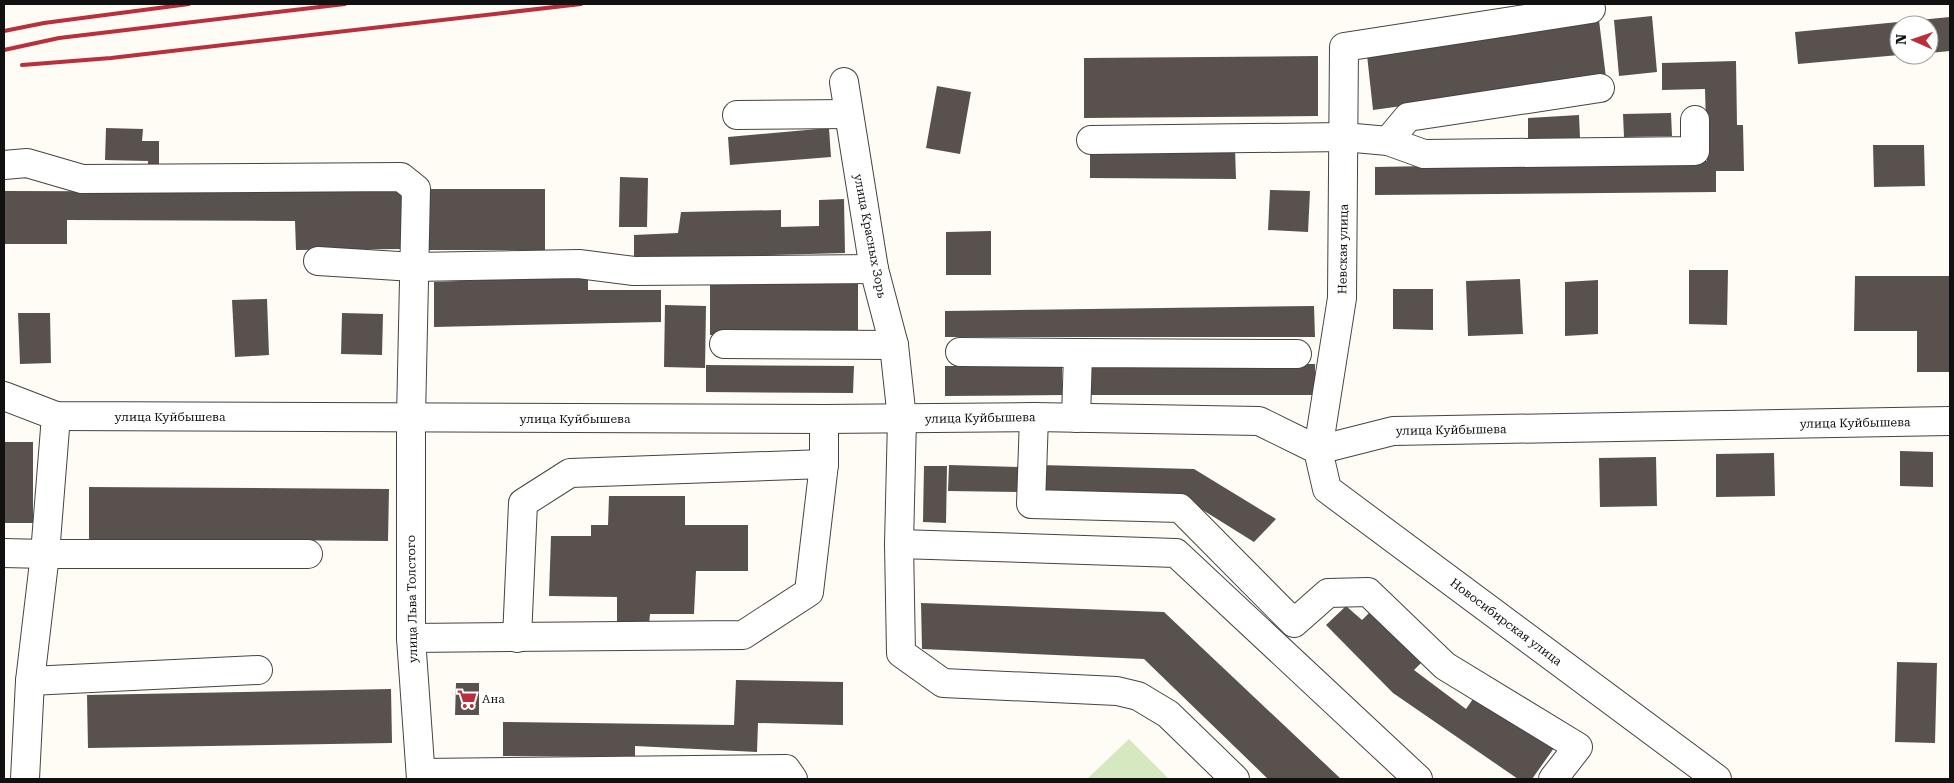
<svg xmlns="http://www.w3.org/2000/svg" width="1954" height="783" font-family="'Roboto Serif',serif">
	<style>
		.green { fill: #d6e8bf }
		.building { fill: #59514e }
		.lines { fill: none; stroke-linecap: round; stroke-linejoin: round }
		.minor-casing { stroke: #444; stroke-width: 30 }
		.minor { stroke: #fff; stroke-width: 28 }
		.rail { stroke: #ba2f3c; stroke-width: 4 }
		.labels { text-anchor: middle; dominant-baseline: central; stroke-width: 5; stroke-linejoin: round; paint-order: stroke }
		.street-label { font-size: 12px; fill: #111; stroke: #fff }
		.poi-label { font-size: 12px; fill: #111; stroke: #fff; text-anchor: start }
	</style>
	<rect width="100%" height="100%" fill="#fefcf5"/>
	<!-- green -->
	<polygon class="green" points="1129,739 1169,779 1087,779"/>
	<!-- building -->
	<g class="building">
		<polygon points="1652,16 1657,72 1619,76 1614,20"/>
		<polygon points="1950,17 1950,51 1929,53 1929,25 1899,25 1899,55 1798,64 1795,32"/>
		<polygon points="1599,20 1606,78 1373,110 1367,55"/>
		<polygon points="1318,56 1318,116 1084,118 1084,58"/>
		<polygon points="1736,61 1737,125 1743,125 1744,171 1716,171 1716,192 1375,195 1375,167 1707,161 1705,89 1662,90 1662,63"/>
		<polygon points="937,86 971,92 960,154 926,148"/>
		<polygon points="1671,113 1672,136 1624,137 1623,114"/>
		<polygon points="1579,115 1580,138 1528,140 1528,118"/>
		<polygon points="106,128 143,129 142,141 159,141 159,170 148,170 148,161 105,160"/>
		<polygon points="829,128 831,157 730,165 728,137"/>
		<polygon points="1873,145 1924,145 1925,186 1874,187"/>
		<polygon points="1235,148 1236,179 1090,178 1090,151"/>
		<polygon points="620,177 648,178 647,227 619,227"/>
		<rect x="429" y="189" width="116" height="61"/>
		<polygon points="1270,190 1310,191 1308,232 1268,230"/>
		<polygon points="4,191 402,192 402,249 296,250 295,221 67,220 67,244 4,244"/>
		<polygon points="844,199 845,253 634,259 634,235 678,233 681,212 781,210 781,227 819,226 819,200"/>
		<polygon points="991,231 991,275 946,275 946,232"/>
		<polygon points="1689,270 1728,270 1727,325 1689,324"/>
		<polygon points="588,276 588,290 661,290 661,322 434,327 434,282"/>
		<polygon points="1855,276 1949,276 1949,372 1917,372 1917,331 1854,331"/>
		<polygon points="1520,279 1523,334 1468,336 1466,281"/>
		<polygon points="1598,280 1598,334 1565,336 1565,282"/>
		<rect x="710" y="281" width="148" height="54"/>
		<polygon points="1393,289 1433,289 1433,330 1393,329"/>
		<polygon points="267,299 269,355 235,357 232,300"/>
		<polygon points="665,305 706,306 705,368 664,367"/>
		<polygon points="1314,306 1315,337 945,337 945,311"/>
		<polygon points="18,313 50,313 51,363 20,364"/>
		<polygon points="342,313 383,314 382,355 341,354"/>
		<rect x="1089" y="364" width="226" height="31"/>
		<polygon points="706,365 854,366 853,393 706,392"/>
		<polygon points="1062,365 1062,395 945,396 945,366"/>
		<rect x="4" y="442" width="29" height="81"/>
		<polygon points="1900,451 1933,452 1933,487 1900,486"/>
		<polygon points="1774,453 1775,496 1716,497 1716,454"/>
		<polygon points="1656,457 1657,506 1600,507 1599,458"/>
		<polygon points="949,465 1021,467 1020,492 948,491"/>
		<polygon points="1040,465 1194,469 1276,519 1254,542 1185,499 1039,493"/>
		<polygon points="924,466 947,466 946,523 923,522"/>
		<polygon points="89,487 389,489 388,541 89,539"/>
		<polygon points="609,496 685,496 685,525 748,525 748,571 696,571 694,614 650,614 649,625 617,624 617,597 549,596 551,536 591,536 591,525 608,525"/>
		<polygon points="921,603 1164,612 1341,779 1268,779 1144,659 922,649"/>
		<polygon points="1346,606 1362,620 1375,607 1427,657 1414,670 1466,709 1475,696 1554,748 1532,779 1518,779 1393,693 1326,625"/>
		<polygon points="1897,662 1937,663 1935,743 1895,742"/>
		<polygon points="736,680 843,682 843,725 758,723 757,752 635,746 635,757 503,756 503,722 734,725"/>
		<polygon points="456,683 479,683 479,715 455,715"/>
		<polygon points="391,689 392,743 88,748 87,695"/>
	</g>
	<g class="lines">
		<defs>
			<g id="minor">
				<polyline points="1591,9 1344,47 1342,298 1318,450 1327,489 1717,779"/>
				<polyline points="844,82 874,269 894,345 902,419 899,544 901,653 943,683 1117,691 1138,696 1168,714 1235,779"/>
				<polyline points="737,115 848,114"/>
				<polyline points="1091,140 1344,137 1388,141 1424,154 1695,151 1695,120"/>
				<polyline points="1388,141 1408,117 1600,88"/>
				<polyline points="4,165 27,163 82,179 401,177 416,189 411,418 411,638 421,779"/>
				<polyline points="318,261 414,267 579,264 634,271 874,269"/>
				<polyline points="724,344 894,345"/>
				<polyline points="960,352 1078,353"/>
				<polyline points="4,396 56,416 824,419 1034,417 1259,421 1318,450 1393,431 1950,421"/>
				<polyline points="1034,417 1031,504 1180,508 1294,623 1328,593 1368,592 1445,666 1578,747 1553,779"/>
				<polyline points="1076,418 1078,353 1297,354"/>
				<polyline points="899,544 1176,553 1418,779"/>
				<polyline points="4,553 45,554 56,416"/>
				<polyline points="411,638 743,635 809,592 824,464 824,419"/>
				<polyline points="517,638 523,503 570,473 824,464"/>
				<polyline points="30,681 258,670"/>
				<polyline points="421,773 786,769 793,779"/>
				<polyline points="25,779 30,681 45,554 308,554"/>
			</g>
		</defs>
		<!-- minor casing -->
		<use href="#minor" class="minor-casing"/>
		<!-- minor -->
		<use href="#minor" class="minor"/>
		<!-- rail -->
		<g class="rail">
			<polyline points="4,31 44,23 189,4"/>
			<polyline points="4,50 59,38 345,4"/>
			<polyline points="22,65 111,58 581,4"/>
		</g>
	</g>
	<!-- icons -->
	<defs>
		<symbol id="supermarket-bare" viewBox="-9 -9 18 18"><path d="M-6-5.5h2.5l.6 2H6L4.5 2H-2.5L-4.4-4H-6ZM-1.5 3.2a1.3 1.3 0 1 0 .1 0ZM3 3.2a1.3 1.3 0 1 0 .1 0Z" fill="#ba2f3c" stroke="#fff" stroke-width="2.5" paint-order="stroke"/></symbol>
	</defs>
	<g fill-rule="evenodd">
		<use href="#supermarket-bare" x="453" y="685" width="28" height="28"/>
	</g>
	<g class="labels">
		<!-- street labels -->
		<g class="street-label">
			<text transform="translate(870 236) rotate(79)">улица Красных Зорь</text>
			<text transform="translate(1343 249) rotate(-89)">Невская улица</text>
			<text x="170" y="417">улица Куйбышева</text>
			<text transform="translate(980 418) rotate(-1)">улица Куйбышева</text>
			<text x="575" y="419">улица Куйбышева</text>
			<text transform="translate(1855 423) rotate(-1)">улица Куйбышева</text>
			<text transform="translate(1451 430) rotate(-1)">улица Куйбышева</text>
			<text transform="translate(412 599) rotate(-91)">улица Льва Толстого</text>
			<text transform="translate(1506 622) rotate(37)">Новосибирская улица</text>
		</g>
		<!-- poi labels -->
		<g class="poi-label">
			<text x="482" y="699">Ана</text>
		</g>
	</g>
	<!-- border -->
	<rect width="1954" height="783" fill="none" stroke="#111111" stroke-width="10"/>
	<!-- north arrow -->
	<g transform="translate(1914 40) rotate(272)"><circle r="24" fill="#ffffff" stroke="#a0a0a0"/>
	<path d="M0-4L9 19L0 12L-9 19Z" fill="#ba2f3c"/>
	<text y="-8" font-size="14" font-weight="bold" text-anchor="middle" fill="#111111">N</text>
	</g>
</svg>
